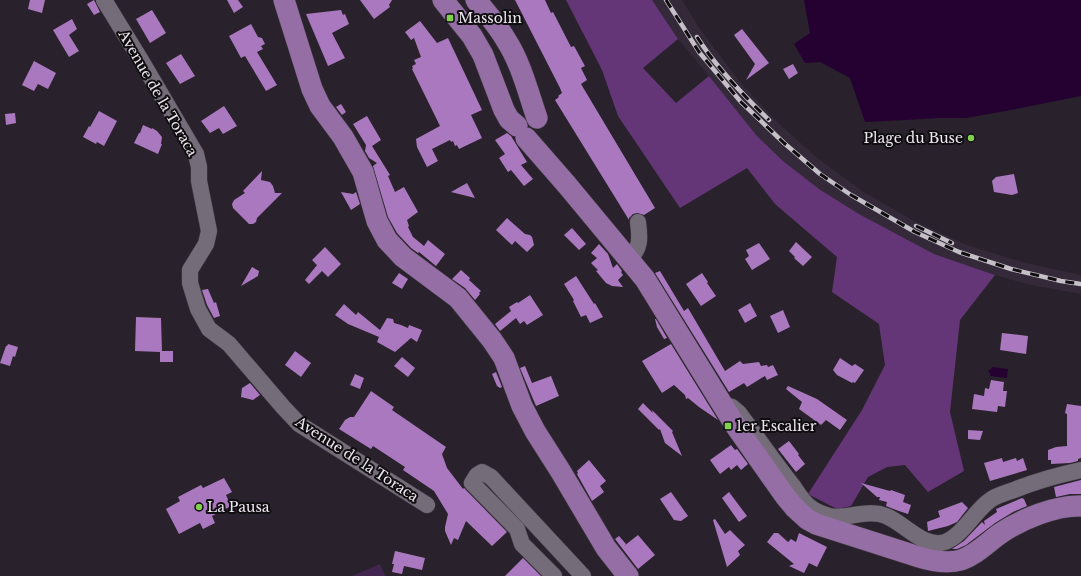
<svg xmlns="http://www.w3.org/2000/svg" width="1081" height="576" font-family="'Libre Baskerville',serif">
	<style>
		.built { fill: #342939 }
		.green { fill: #432650 }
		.forest { fill: #643677 }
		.water { fill: #240131 }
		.building { fill: #aa78bf }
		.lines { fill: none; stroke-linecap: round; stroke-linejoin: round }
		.minor-casing { stroke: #474049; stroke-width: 17 }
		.major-casing { stroke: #474049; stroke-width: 22 }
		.minor { stroke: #746c78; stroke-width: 16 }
		.major { stroke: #946ea5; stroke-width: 21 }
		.rail-casing { stroke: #c5bfc7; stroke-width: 4.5 }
		.rail { stroke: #100d11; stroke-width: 3; stroke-dasharray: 9; stroke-linecap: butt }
		.poi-dot { fill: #81d050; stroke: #100d11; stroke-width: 1.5 }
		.labels { text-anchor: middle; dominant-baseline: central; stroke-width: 4; stroke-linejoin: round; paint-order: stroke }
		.poi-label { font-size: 14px; fill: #ede8ef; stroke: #100d11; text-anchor: start }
		.street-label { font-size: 14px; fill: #ede8ef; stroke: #100d11 }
	</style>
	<rect width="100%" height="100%" fill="#29222c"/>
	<!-- built -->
	<polygon class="built" points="652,0 682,0 700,29 739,81 776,121 816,157 862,191 914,221 967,245 1022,262 1081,275 1081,294 1031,285 995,275 934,254 859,214 819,189 783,161 757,136 709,76 678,39"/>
	<!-- green -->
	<polygon class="green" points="380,564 385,576 352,576"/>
	<!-- forest -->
	<polygon class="forest" points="566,0 652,0 678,39 643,68 676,103 709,76 757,136 783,161 819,189 859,214 934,254 995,275 960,320 950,412 964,471 928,492 905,465 887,467 868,477 851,506 837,509 808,494 862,410 885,365 879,324 832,292 837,257 775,204 747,168 680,208 618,116 602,70"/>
	<!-- water -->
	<g class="water">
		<polygon points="804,0 1081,0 1081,96 1006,111 966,118 939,118 906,120 865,122 850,78 820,62 805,63 794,44 810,33"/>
		<polygon points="992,367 1008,369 1007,378 990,376 990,373 988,371 991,369"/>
	</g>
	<!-- building -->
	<g class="building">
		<polygon points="30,0 45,0 42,13 28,9"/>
		<polygon points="94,0 100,12 94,15 87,4"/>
		<polygon points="227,0 238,0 243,7 234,13"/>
		<polygon points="360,0 392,0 389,5 390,7 374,19"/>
		<polygon points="515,0 545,0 551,13 553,12 571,47 574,46 585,66 581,68 587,80 581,84 655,208 644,215 637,213 633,214 629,218 629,220 555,100 559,97 558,96 562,93 560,88"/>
		<polygon points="152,10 166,33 150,43 136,19"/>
		<polygon points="341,10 343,15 345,14 349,24 332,33 345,58 328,66 306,14"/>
		<polygon points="72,19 77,29 69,35 79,51 69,57 53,30"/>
		<polygon points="420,21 437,43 448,38 482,110 471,115 482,138 459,149 457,145 455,146 453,141 451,142 450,140 432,149 438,161 427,167 417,147 416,139 440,126 412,69 413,68 412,66 416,64 414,60 421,57 414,38 411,40 405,32"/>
		<polygon points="251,24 258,37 262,38 265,44 261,46 263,49 257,52 277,85 266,91 245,56 241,58 229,36"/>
		<polygon points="742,29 769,63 746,80 755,64 734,35"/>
		<polygon points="181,54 195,76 180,84 166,63"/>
		<polygon points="34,61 56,73 48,89 38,84 34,91 22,85"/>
		<polygon points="793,64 798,73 789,79 783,69"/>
		<polygon points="341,104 346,112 342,115 336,107"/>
		<polygon points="224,106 237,126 223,134 219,128 210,133 201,121"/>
		<polygon points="99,111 117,121 104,146 97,142 96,144 83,137 89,126 90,127"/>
		<polygon points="15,113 16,123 6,125 5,114"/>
		<polygon points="367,116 381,140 372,146 390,175 388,176 395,192 404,187 418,212 407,220 409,226 408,227 413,237 424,246 428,240 445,254 436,266 419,252 418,253 411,248 397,233 388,217 373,166 377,163 369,158 365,151 366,145 353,124"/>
		<polygon points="143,125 152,129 152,128 157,131 162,137 161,144 162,144 158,154 134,143 139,133 140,133"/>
		<polygon points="507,133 511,136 527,162 521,165 533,179 524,186 511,170 508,172 499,158 505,154 495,140"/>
		<polygon points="262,171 261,180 270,182 273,186 275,193 282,193 257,218 256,222 253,224 249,224 233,208 232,204 234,200 245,193 243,191"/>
		<polygon points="1014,174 1018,193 1012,195 994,192 992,181 996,177"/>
		<polygon points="467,183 475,198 451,192"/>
		<polygon points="341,192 353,194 356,192 360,204 351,210"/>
		<polygon points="507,218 525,234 530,235 532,237 534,245 527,252 515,241 512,245 496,230"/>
		<polygon points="572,228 586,244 579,250 564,235"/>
		<polygon points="796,242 812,257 803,266 794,258 795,257 789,251"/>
		<polygon points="759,243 770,259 752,270 745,259 749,256 746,250"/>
		<polygon points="599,244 608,254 613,268 617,264 622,271 621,272 623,275 618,280 623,287 612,286 606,283 596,271 598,270 591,263 597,258 591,253"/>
		<polygon points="325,247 341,264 328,277 322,271 309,284 305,280 317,265 312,260"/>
		<polygon points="252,267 259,271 258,276 241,286"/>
		<polygon points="461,270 470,278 469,280 481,291 479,293 480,294 475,300 465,288 452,279"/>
		<polygon points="660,271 684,311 688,308 725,371 740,361 743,364 759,362 761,366 767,365 768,367 773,365 778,375 767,380 765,376 747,387 744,383 729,392 655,273"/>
		<polygon points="399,273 408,279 402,289 392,283"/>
		<polygon points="702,273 708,282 707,283 716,296 701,306 686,284"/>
		<polygon points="576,276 594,304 595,303 603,317 590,323 586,315 581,317 573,301 574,300 564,284"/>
		<polygon points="208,289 214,303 216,302 220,316 214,318 207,305 202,290"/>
		<polygon points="530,295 543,315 527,325 524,321 520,324 516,318 500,331 495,324 511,311 509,307 517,302 518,303"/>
		<polygon points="750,303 757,316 745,323 738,310"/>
		<polygon points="344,304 356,315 358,312 380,330 387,318 393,319 394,323 401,325 408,328 409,325 422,330 417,342 411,338 395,352 377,342 379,337 348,324 335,315"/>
		<polygon points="783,310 790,327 778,333 770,316"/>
		<polygon points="136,317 161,318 162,351 173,351 173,362 160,362 160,352 135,351"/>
		<polygon points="655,319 656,319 667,338 664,339 657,327"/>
		<polygon points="1002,333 1028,336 1026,354 1000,350"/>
		<polygon points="8,344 18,347 15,357 13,356 10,366 0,363 6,346 7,346"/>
		<polygon points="671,344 718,420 699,407 688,398 686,399 685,395 674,385 662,393 642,361"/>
		<polygon points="295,351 311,363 301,377 285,365"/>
		<polygon points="402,357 415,368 408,377 394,366"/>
		<polygon points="840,358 852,366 855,364 864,370 855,383 853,382 852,383 837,375 833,370"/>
		<polygon points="525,366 532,383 551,376 559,396 536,406 520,368"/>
		<polygon points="496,372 502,387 500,388 497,386 492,374"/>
		<polygon points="355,374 364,378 360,389 350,385"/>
		<polygon points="991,380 1004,382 1003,391 1007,391 1005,407 998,406 997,412 972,409 974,394 984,396 985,388 989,389"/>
		<polygon points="250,383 260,395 253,400 241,397 242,388"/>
		<polygon points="788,386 817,399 847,420 840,430 826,420 821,425 799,409 802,402 786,389"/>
		<polygon points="371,391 394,407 392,410 446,447 442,454 447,468 463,489 464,488 507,532 492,546 466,521 458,540 454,538 451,545 445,531 445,527 448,514 434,491 403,470 405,467 373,446 371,449 339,429 345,420 350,417 354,417"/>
		<polygon points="643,403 653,413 652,410 673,431 672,432 682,456 665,443 660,429 659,430 638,409"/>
		<polygon points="1067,404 1081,406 1081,458 1078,459 1078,461 1070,463 1051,464 1051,460 1048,460 1048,450 1056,447 1067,446 1067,414 1065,413"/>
		<polygon points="968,430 983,431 980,440 968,439"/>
		<polygon points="789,441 799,454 798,455 805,464 796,472 778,449"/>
		<polygon points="731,445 735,450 737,449 748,464 741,470 737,465 731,470 729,467 720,474 710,460"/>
		<polygon points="1002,458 1003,462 1016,458 1017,461 1023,458 1027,470 990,481 984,463"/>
		<polygon points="589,460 606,481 600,486 604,492 592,501 578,476 577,474 578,473 577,471"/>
		<polygon points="224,478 232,492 226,495 231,506 212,516 215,523 203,529 200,523 179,534 166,509 180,501 178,497 201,485 203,488"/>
		<polygon points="1081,480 1081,494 1070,494 1056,497 1054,487"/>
		<polygon points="861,483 890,491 891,490 905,495 903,502 911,505 908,514 896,510 886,506 887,502 879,500 880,497 877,497"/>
		<polygon points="671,492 688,516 681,521 674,520 660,499"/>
		<polygon points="729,492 747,516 739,522 722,498"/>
		<polygon points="1022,498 1024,499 1027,506 1013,512 995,523 966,545 957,549 952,549 964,541 982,522 985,525 984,521 997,512 996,509"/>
		<polygon points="962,502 968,508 957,522 948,526 928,531 927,522 940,517 938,511"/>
		<polygon points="715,519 725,534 730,530 745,545 738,551 740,555 727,567 713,520"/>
		<polygon points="774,533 778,533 788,542 791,539 796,542 799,533 827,547 817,567 809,563 804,573 789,566 794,564 767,542"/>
		<polygon points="638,535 655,555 638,569 615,539 619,536 626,544 624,546"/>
		<polygon points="395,551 425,558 422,570 404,566 402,574 392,572 394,564 392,564"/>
		<polygon points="523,558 541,576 505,576"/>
	</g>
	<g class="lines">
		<defs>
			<g id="minor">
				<polyline points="104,0 142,62 196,154 199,167 199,181 209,231 206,244 190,270 190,283 198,309 209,329 229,344 283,407 299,424 427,505"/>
				<path d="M629 260C641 248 640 238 638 222"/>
				<path d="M725 405 732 407 739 413C757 437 774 462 793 486 798 493 803 502 810 507 816 512 822 514 829 516 848 520 867 508 886 516 904 523 924 549 945 542 962 536 975 511 989 501 996 495 1006 493 1014 490 1036 481 1058 475 1081 470"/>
				<polyline points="554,576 522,544 517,529 472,483 477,475 482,472 491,477 583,576"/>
			</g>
			<g id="major">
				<polyline points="284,0 312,89 320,106 343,137 363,172 377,221 387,240 403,257 458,298 492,340 504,358 522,406 535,431 561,472 606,548 628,576"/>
				<polyline points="443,0 472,36 483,55 504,110 509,119 517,126"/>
				<path d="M476 0C486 12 498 26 506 40 521 63 528 92 537 118"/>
				<path d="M526 138 567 185 645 279 735 425 785 496 795 508 807 519 816 524 919 557C932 561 947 564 961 560 976 555 988 542 1001 533 1022 519 1056 505 1081 506"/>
			</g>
		</defs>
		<!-- minor casing -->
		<use href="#minor" class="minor-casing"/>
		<!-- major casing -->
		<use href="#major" class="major-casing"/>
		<!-- minor -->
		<use href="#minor" class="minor"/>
		<!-- major -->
		<use href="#major" class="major"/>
		<defs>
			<g id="rail">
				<polyline points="666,0 699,52 741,102 784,143 820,174 851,195 915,232 959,252 1011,269 1061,281 1081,284"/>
				<path d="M697 37C716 67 744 96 769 120"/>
				<polyline points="916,226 952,243"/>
			</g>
		</defs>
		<!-- rail casing -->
		<use href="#rail" class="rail-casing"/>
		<!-- rail -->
		<use href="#rail" class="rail"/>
	</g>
	<!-- markers -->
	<g class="poi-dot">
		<rect x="446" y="14" width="8" height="8" rx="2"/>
		<circle cx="971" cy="138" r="4"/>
		<rect x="724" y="422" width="8" height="8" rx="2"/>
		<circle cx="199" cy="507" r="4"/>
	</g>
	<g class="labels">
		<!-- poi labels -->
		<g class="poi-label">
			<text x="458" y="18">Massolin</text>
			<text x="963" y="138" text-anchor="end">Plage du Buse</text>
			<text x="736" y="426">1er Escalier</text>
			<text x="207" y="507">La Pausa</text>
		</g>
		<!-- street labels -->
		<g class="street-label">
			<text transform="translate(158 93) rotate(60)">Avenue de la Toraca</text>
			<text transform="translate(357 459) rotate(33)">Avenue de la Toraca</text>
		</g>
	</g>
</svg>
